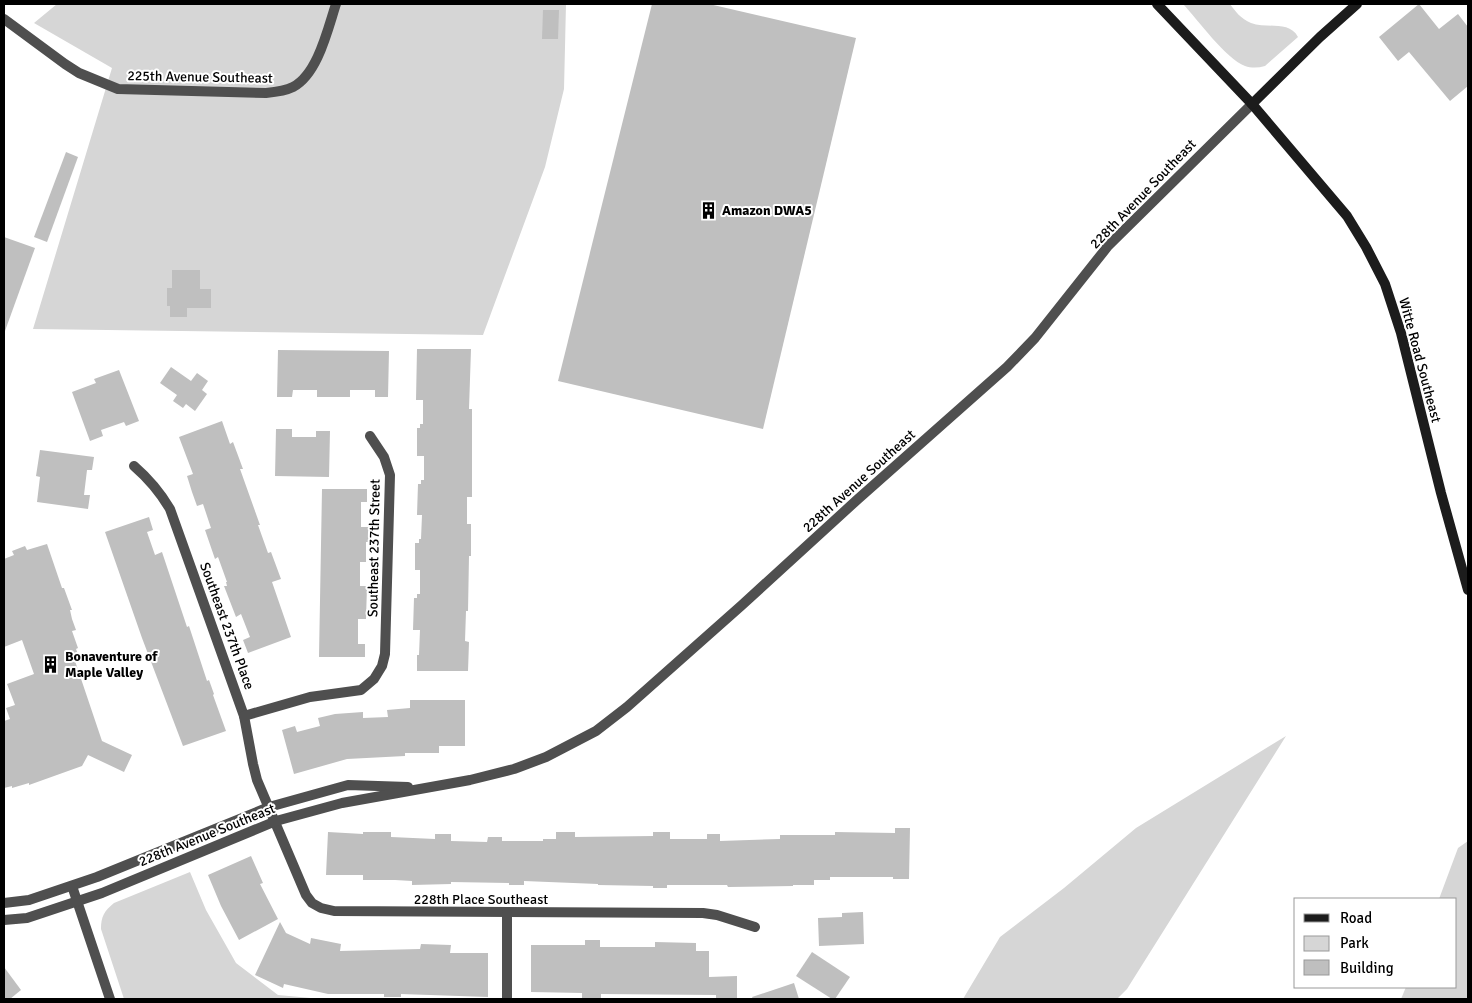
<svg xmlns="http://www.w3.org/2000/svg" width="1472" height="1003" font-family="Signika,sans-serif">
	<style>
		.green { fill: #d6d6d6 }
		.building { fill: #bfbfbf }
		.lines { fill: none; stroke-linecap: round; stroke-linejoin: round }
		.street { stroke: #4f4f4f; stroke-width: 10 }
		.secondary { stroke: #1c1c1c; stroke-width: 10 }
		.labels { text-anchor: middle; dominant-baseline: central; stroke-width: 4; stroke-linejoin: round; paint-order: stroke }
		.street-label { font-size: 14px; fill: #000; stroke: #fff }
		.poi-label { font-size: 14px; font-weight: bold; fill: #000; stroke: #fff; text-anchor: start }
	</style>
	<rect width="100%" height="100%" fill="#fff"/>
	<!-- green -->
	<g class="green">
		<polygon points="57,4 566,4 564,89 545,167 483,335 33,329 112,68 34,23"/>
		<path d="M1183 4H1230C1235 11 1241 19 1251 23 1267 29 1289 20 1298 37L1265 66C1258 68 1251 68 1245 66 1226 59 1198 20 1183 4Z"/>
		<polygon points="1286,736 1127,989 1117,999 963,999 1000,937 1064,888 1136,828"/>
		<polygon points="1468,841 1468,999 1401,999 1406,987 1456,987 1456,899 1439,899 1458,848"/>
		<path d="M190 872 206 910 236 963 278 995 322 999H124L101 929C101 917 104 911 114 903Z"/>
	</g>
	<!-- building -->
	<g class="building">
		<polygon points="652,4 709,4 856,38 763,429 558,381"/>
		<polygon points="1419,4 1439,29 1458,14 1468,27 1468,86 1450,101 1409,52 1398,61 1379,37"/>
		<polygon points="543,10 559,10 558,39 542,39"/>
		<polygon points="66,152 78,157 47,242 34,237"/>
		<polygon points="4,237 35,248 5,331 4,331"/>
		<polygon points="172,270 200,270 200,289 211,289 211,308 187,308 187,317 170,317 170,306 167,306 167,288 172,288"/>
		<polygon points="417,349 471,349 469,409 472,409 472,497 467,497 467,524 471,524 471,556 469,556 468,611 466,611 465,641 469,642 468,671 417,671 417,655 419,655 420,630 413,630 414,598 417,598 417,594 420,594 420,570 415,570 415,543 419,543 419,539 421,539 422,515 417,515 418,484 421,484 421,480 424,480 424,456 417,456 417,428 420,428 420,424 423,424 423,400 416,400"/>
		<polygon points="278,350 389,351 388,397 375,397 375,390 350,390 350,397 317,397 317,390 293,390 292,397 277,397"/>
		<polygon points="171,367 191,381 197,373 208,381 202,390 207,394 195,411 186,404 183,408 173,401 177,395 160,383"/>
		<polygon points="119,370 139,421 126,426 124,422 101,430 103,436 90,441 72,392 96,383 94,379"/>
		<polygon points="222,421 230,444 233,442 243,469 240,469 260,525 258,525 268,553 271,552 281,579 272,582 291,637 248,653 243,640 250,637 241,614 236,617 224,586 227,586 226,582 227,582 218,557 215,559 205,530 211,528 203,504 197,506 192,492 187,476 193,474 179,437"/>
		<polygon points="276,429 292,429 292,437 316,437 316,431 330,431 329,477 275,476"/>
		<polygon points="40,450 94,457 92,470 87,470 84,495 90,495 88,509 37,502 40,477 36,476"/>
		<polygon points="322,489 367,489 367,502 361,502 361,527 369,527 369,542 366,542 366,562 360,562 360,586 367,586 366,619 358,619 358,644 365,644 365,657 319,657"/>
		<polygon points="149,517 153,530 147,532 155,555 162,552 187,627 189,626 207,681 209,680 214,694 213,695 226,731 183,746 142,638 105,532"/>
		<polygon points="47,544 62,588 64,588 72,610 70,610 72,619 76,630 72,631 78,648 76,649 79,657 74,658 102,741 132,755 124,772 88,755 82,766 29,785 29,783 12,788 12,786 4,788 4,721 10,719 6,708 15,705 7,684 34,674 22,640 4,647 4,559 14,555 12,551 25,546 27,550"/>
		<polygon points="410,700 465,700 465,746 439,746 439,753 405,753 405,756 347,759 294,774 282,730 295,726 297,732 320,726 318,718 335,714 363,712 363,718 388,717 387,710 410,708"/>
		<polygon points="895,828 910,828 909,879 893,879 893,877 830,877 830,880 814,880 814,885 793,885 793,886 728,887 727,885 667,885 667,888 653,888 653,886 598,885 598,884 524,881 524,885 509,885 509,883 451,882 451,884 412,885 412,881 395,880 363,880 363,875 326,875 328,832 363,834 363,832 391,832 391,837 435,839 435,834 451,834 451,841 487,842 488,837 502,837 502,841 543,841 543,839 556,839 556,832 575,832 575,837 653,836 653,832 670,832 670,839 707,839 707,834 720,834 720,841 780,839 780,835 835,835 835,832 895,833"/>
		<polygon points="251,856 263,883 260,884 278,919 239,940 221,906 208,875"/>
		<polygon points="863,912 864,944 819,946 818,918 842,917 842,913"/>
		<polygon points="280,922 286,933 310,944 311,938 341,944 340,951 420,949 421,944 451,945 450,953 488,953 488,997 401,994 401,997 384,997 384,994 328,994 284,984 283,988 255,975"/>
		<polygon points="585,940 600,940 600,947 655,947 655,942 696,943 696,951 709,951 709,977 737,976 737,999 716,999 716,995 601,994 601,998 582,998 582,993 531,992 531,945 585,945"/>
		<polygon points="812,952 850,977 835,999 832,999 796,976"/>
		<polygon points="4,967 21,990 10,999 4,999"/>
		<polygon points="794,983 799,999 753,999 752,997"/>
	</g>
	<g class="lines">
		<!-- street -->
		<g class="street">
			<path d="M4 19 65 64 79 73 118 89 266 93C276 92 285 91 293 87 318 74 328 28 336 4"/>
			<path d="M134 466C149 479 160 492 170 509L244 716 253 764 257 780 306 895 312 903 321 908 334 911 703 913 717 915 755 927"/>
			<polyline points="244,716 310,697 361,690 374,679 382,666 385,654 390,475 384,457 370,436"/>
			<polyline points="72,886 110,999"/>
			<polyline points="4,903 29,900 97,877 269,807 348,785 408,787"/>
			<polyline points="507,913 507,999"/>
			<polyline points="4,920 27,918 102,893 276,821 342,803 470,780 514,769 546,757 596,731 627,707 742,605 858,499 1007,367 1035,338 1108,246 1252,104"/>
		</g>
		<!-- secondary -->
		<g class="secondary">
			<polyline points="1157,4 1252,104 1347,216 1366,247 1385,284 1401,333 1441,493 1468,590"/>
			<polyline points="1252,104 1320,37 1357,4"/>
		</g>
	</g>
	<!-- icons -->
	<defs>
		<symbol id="building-bare" viewBox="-9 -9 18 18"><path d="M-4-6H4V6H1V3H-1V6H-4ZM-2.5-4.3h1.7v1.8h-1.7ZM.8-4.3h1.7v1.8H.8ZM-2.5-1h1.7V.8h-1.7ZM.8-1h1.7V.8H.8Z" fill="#000" stroke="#fff" stroke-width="2.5" paint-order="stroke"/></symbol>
	</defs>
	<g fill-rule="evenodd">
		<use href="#building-bare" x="696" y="198" width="25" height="25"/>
		<use href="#building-bare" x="38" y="652" width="25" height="25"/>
	</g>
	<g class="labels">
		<!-- street labels -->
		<g class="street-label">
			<text transform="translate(200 77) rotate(1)">225th Avenue Southeast</text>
			<text transform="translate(1143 194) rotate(-46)">228th Avenue Southeast</text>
			<text transform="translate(1420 360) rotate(75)">Witte Road Southeast</text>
			<text transform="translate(859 481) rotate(-42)">228th Avenue Southeast</text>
			<text transform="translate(374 548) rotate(-89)">Southeast 237th Street</text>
			<text transform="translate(227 626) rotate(70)">Southeast 237th Place</text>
			<text transform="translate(207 835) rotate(-22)">228th Avenue Southeast</text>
			<text x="481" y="899">228th Place Southeast</text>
		</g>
		<!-- poi labels -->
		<g class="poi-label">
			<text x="722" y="210">Amazon DWA5</text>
			<text x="65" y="656">Bonaventure of<tspan x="65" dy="16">Maple Valley</tspan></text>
		</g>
	</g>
	<!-- border -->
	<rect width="1472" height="1003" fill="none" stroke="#000000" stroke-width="10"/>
	<!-- legend -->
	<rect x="1294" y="898" width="162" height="90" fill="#ffffff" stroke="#999999"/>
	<rect x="1304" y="914" width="25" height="8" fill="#1c1c1c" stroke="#999999"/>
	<text x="1340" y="923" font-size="15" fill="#000000">Road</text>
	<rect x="1304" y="936" width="25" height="15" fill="#d6d6d6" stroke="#999999"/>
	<text x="1340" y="948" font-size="15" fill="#000000">Park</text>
	<rect x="1304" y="960" width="25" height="15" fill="#bfbfbf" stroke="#999999"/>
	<text x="1340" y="973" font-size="15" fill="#000000">Building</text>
</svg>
